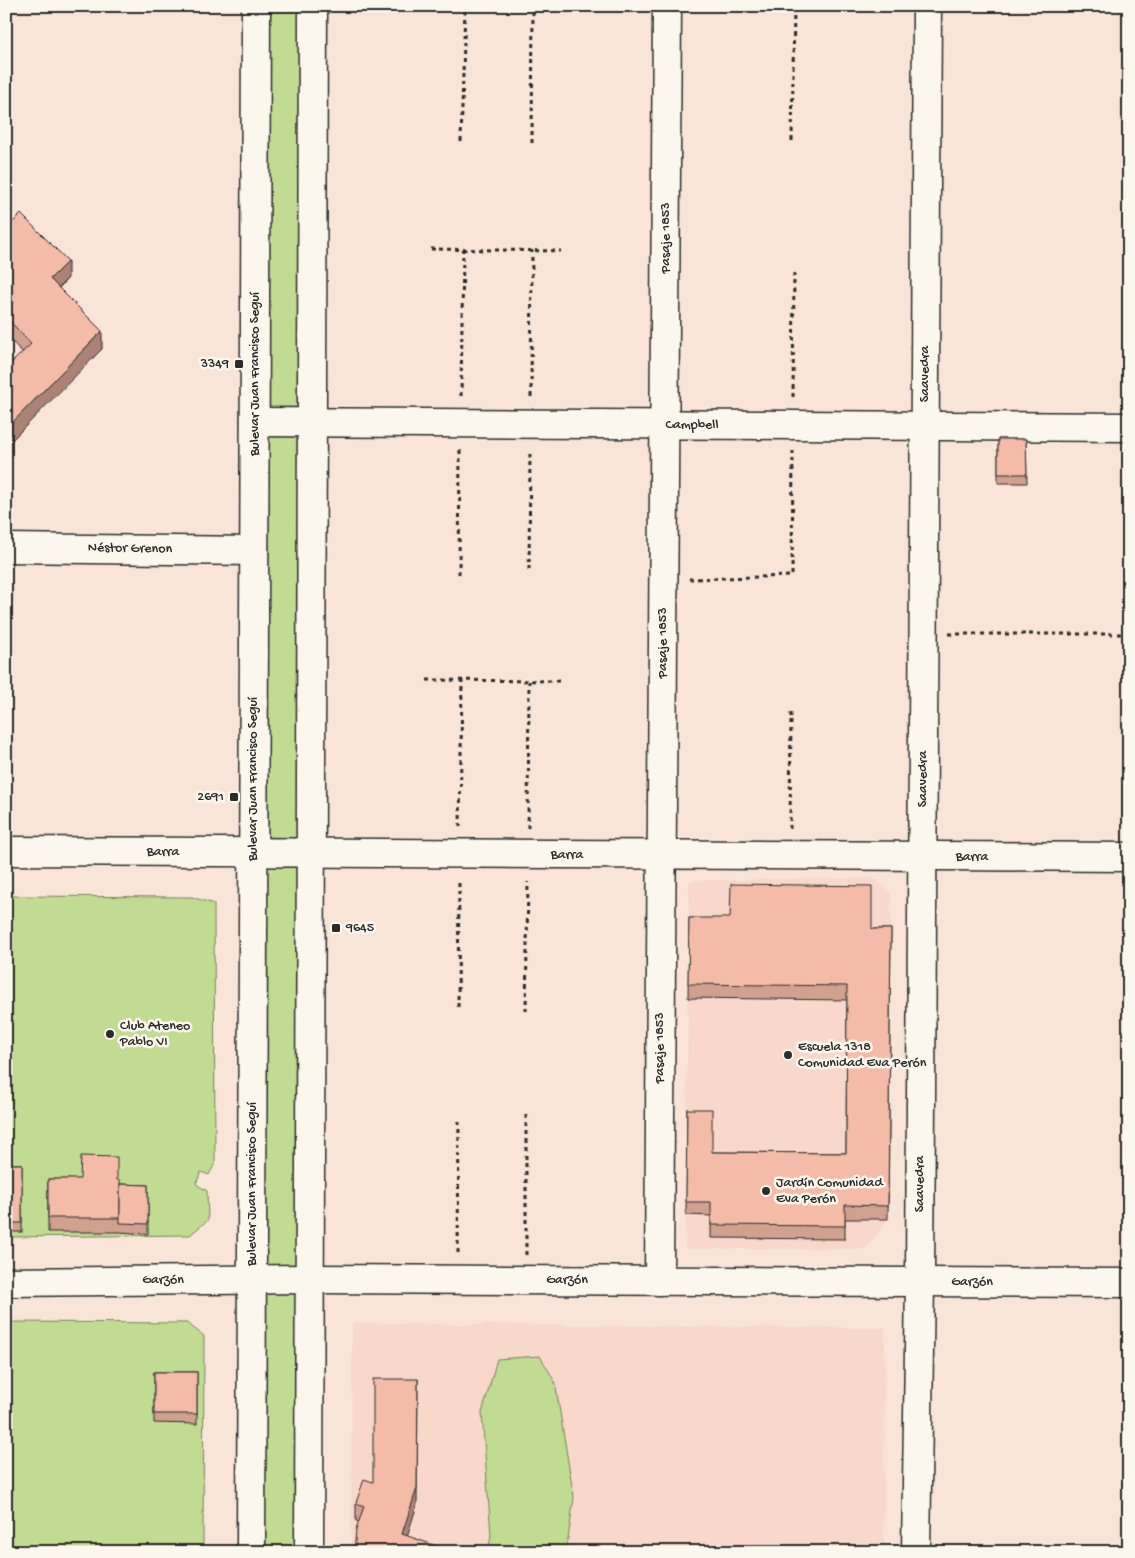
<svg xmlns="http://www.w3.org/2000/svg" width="1135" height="1558" font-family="'Gochi Hand',sans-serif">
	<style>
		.built { fill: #f7d8ca }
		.green { fill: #c2db92; stroke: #76835e }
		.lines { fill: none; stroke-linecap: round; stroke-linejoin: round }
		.minor-casing { stroke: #2b2b2b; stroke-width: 31 }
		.major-casing { stroke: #2b2b2b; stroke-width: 31 }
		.path { stroke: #2b2b2b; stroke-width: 3; stroke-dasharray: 4 4; stroke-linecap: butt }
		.minor { stroke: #fbf7ec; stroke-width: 28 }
		.major { stroke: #fbf7ec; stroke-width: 28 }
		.wall { fill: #d1a190; stroke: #2b2b2b }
		.shaded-wall { fill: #aa8376; stroke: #2b2b2b }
		.building { fill: #f3bba8; stroke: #2b2b2b }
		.poi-dot { fill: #2b2b2b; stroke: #fbf7ec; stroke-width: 2 }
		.labels { text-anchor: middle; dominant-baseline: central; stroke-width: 5; stroke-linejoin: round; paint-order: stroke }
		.street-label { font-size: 14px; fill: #2b2b2b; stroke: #fbf7ec }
		.poi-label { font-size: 14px; fill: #2b2b2b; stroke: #fbf7ec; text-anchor: start }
	</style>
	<rect width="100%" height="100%" fill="#f9e5d8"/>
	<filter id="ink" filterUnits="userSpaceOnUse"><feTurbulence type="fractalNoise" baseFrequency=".02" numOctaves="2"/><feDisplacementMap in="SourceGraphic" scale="10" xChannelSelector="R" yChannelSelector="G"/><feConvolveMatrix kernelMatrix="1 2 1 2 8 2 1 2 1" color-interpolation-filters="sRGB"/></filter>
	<g filter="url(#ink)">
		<!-- built -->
		<g class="built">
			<polygon points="873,878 891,893 888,1219 866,1249 685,1249 689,883 695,880"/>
			<polygon points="352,1323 885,1328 884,1552 351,1552"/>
		</g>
		<!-- green -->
		<g class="green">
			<polygon points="256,6 313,6 309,1552 251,1552"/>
			<polygon points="6,896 192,897 214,904 215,1163 209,1175 201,1172 196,1184 207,1191 208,1220 190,1235 6,1237"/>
			<polygon points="6,1322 187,1323 204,1336 203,1552 6,1552"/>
			<polygon points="540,1356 555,1382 574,1498 566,1552 488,1552 491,1535 482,1413 497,1359"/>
		</g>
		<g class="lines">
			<defs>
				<g id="minor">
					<polyline points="255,422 1129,427"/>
					<polyline points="6,548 254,551"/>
					<polyline points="6,851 1129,857"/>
					<polyline points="659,1281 667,6"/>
					<polyline points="6,1282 310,1279 1129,1283"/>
					<polyline points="916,1552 920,1282 927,6"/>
				</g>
				<g id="major">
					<polyline points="251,1552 256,6"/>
					<polyline points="309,1552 313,6"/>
				</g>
			</defs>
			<!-- minor casing -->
			<use href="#minor" class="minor-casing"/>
			<!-- major casing -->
			<use href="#major" class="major-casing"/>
			<!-- path -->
			<g class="path">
				<polyline points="792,141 794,6"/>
				<polyline points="461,142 465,6"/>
				<polyline points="532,143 533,6"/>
				<polyline points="431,249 561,251"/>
				<polyline points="461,396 463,250"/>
				<polyline points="531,397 532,250"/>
				<polyline points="793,397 794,271"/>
				<polyline points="529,570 530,451"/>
				<polyline points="459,574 460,450"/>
				<polyline points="689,579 792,576 793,451"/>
				<polyline points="949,634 1129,634"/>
				<polyline points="427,680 560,681"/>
				<polyline points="460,827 462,680"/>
				<polyline points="528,828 529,681"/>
				<polyline points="790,829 791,712"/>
				<polyline points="458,1007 459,881"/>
				<polyline points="526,1011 528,882"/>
				<polyline points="458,1253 459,1119"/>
				<polyline points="526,1255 526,1115"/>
			</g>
			<!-- minor -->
			<use href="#minor" class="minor"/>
			<!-- major -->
			<use href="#major" class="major"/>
		</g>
		<!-- wall -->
		<g class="wall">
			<polygon points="6,229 68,278 59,288 102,349 22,352 6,335"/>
			<polygon points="998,439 1026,439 1027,483 998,483"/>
			<polygon points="689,918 872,929 891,929 888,1219 845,1219 845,1239 711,1238 711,1216 686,1215 687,1109 712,1152 846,1153 847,1000 688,998"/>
			<rect x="6" y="1164" width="16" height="68"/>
			<polygon points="48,1179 117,1180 120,1184 148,1185 148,1234 120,1232 48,1232"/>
			<polygon points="154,1372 197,1372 197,1424 154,1423"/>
			<polygon points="356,1503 417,1505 359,1522 356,1521"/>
		</g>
		<!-- shaded-wall -->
		<g class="shaded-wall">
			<polygon points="68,261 68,278 50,297 50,279"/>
			<polygon points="102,331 102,349 6,446 6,429"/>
			<polygon points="418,1379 417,1505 402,1552 402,1534"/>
		</g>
		<!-- building -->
		<g class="building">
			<polygon points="21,214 68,261 50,279 102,331 6,429 6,368 31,344 6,317 6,229"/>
			<polygon points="998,439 1026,439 1027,474 998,474"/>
			<polygon points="731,884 872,886 872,929 891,929 888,1206 845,1205 845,1226 711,1225 711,1202 686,1202 687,1109 712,1109 712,1152 846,1153 847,986 688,984 689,918 730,918"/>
			<polygon points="81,1156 117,1157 117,1180 120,1180 120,1218 48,1218 48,1179 80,1179"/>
			<rect x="6" y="1164" width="16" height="59"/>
			<polygon points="120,1184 148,1185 148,1224 120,1223"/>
			<rect x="154" y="1372" width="43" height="42"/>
			<polygon points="373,1379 418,1379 417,1488 402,1534 454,1552 354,1552 356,1530 364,1506 356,1503 364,1479 373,1482"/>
		</g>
	</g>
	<!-- markers -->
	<g class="poi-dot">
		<rect x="234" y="359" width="10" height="10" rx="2.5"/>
		<rect x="229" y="792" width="10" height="10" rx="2.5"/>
		<rect x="331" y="923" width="10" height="10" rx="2.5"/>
		<circle cx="110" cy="1034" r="5"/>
		<circle cx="788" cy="1055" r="5"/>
		<circle cx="766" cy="1191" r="5"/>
	</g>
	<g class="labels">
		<!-- street labels -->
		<g class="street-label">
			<text transform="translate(666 238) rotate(-90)">Pasaje 1853</text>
			<text transform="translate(255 374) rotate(-90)">Bulevar Juan Francisco Seguí</text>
			<text transform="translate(925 374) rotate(-90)">Saavedra</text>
			<text x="692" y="425">Campbell</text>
			<text transform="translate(130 549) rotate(1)">Néstor Grenon</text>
			<text transform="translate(663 643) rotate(-90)">Pasaje 1853</text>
			<text transform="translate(253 779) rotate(-90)">Bulevar Juan Francisco Seguí</text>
			<text transform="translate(923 779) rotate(-90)">Saavedra</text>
			<text x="163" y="852">Barra</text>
			<text x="567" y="855">Barra</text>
			<text x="972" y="857">Barra</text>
			<text transform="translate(660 1048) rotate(-90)">Pasaje 1853</text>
			<text transform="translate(252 1184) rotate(-90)">Bulevar Juan Francisco Seguí</text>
			<text transform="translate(920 1184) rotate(-90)">Saavedra</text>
			<text x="163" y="1280">Garzón</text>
			<text x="567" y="1280">Garzón</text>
			<text x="972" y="1282">Garzón</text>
		</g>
		<!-- poi labels -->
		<g class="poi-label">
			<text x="229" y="364" text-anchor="end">3349</text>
			<text x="224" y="797" text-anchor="end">2691</text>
			<text x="346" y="928">9645</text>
			<text x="120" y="1026">Club Ateneo<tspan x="120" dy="16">Pablo VI</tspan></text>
			<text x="798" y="1047">Escuela 1318<tspan x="798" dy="16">Comunidad Eva Perón</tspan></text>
			<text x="776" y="1183">Jardín Comunidad<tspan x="776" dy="16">Eva Perón</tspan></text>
		</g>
	</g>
	<!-- margin -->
	<rect width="1135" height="1558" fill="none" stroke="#fbf7ec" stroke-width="25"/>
	<rect x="12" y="12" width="1110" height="1533" fill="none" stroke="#2b2b2b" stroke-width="2" filter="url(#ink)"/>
</svg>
